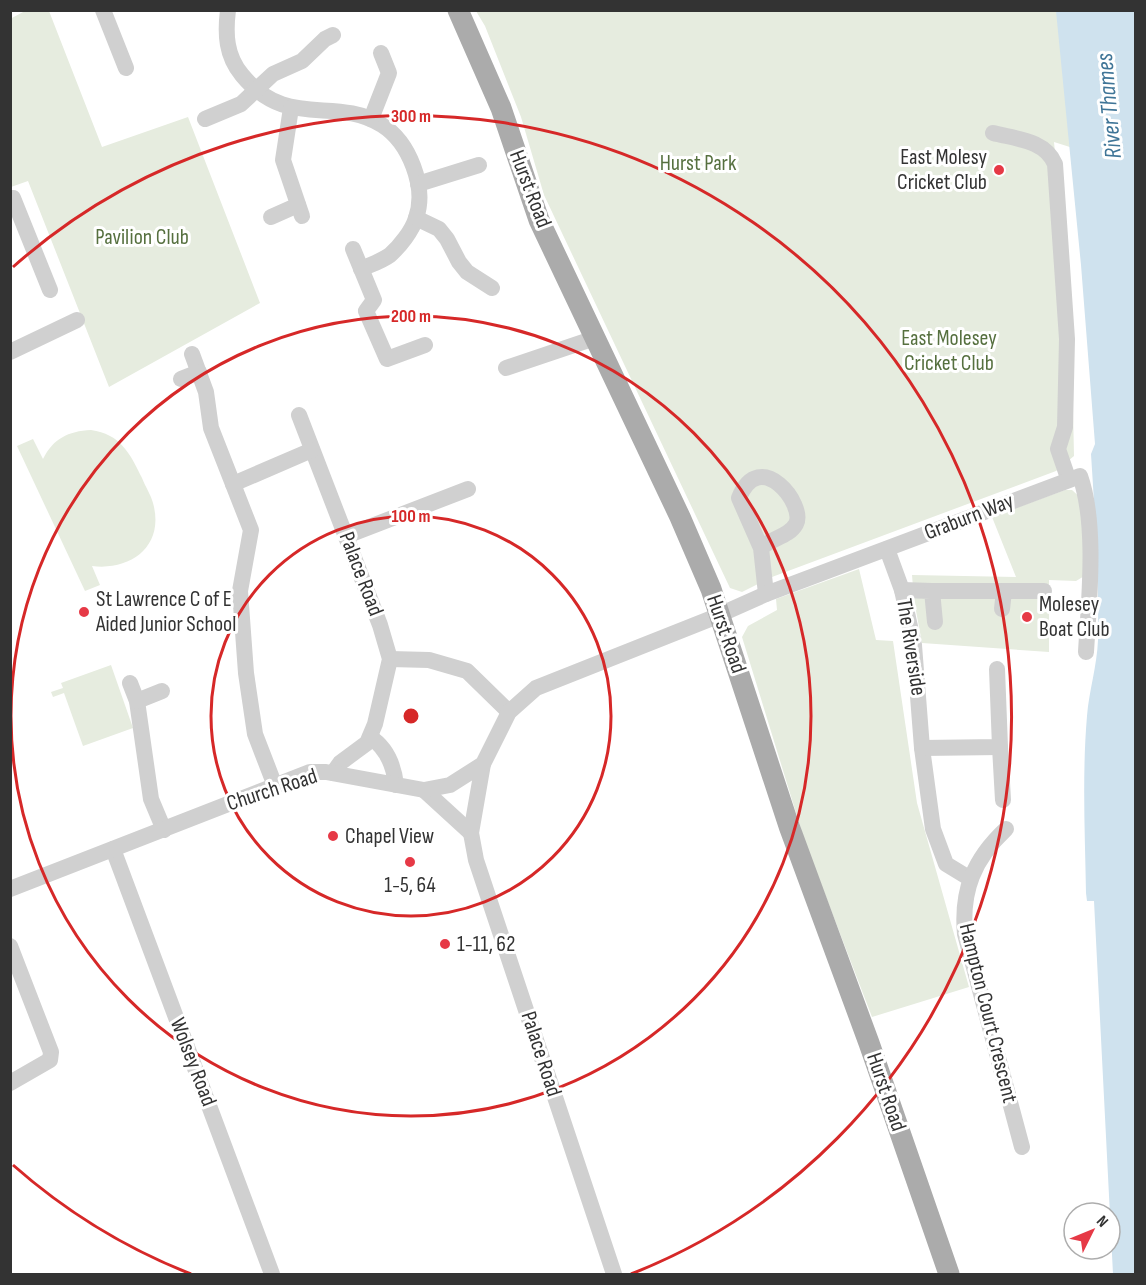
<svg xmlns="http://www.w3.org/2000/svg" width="1146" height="1285" font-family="'Sofia Sans Condensed',sans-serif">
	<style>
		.green { fill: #e6ecdf }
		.water { fill: #cfe2ee }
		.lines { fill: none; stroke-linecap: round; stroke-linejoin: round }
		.minor { stroke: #d0d0d0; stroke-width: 16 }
		.major { stroke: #ababab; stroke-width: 21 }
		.ring { fill: none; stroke: #d62828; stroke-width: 3 }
		.poi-dot { fill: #e63946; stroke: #fff; stroke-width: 2 }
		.labels { text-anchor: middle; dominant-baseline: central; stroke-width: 6; stroke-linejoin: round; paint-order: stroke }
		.poi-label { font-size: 22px; fill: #333; stroke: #fff; text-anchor: start }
		.park-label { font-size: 22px; fill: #56703f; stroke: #fff }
		.street-label { font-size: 22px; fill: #333; stroke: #fff }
		.water-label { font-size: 24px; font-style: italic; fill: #3f7597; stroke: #fff }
		.centre { fill: #d62828; stroke: #fff; stroke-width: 3 }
		.ring-label { font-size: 18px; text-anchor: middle; font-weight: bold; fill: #d62828; stroke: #fff; stroke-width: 6; stroke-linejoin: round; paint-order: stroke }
	</style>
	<rect width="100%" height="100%" fill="#fff"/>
	<!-- green -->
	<g class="green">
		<polygon points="25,11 49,11 102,147 188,117 260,303 109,387 28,181 11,187 10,19"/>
		<polygon points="476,11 1068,11 1073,148 1054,142 1071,314 1074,456 1056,471 772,577 742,592 730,588 544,195 521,117 485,26"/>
		<path d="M91 430C120 434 130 453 142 478 145 486 151 495 153 503 165 546 131 571 92 566L100 585 85 591 17 446 33 439 43 459C53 439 68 431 91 430Z"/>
		<polygon points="1065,490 1072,490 1083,500 1086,575 1076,581 1049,580 1049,652 922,643 914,600 912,575 1016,577 992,517"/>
		<polygon points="859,569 876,640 893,641 917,803 969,987 872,1017 805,842 742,637 748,626 777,610 776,599"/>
		<polygon points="111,665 133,728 83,746 64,693 53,697 51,692 63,688 61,683"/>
	</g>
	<!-- water -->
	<path class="water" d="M1056 11H1135V1274H1113L1094 901H1087L1086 893C1085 834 1082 775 1087 716 1089 691 1097 666 1098 640 1099 578 1095 516 1091 454L1095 444 1081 265Z"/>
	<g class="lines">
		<!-- minor -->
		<g class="minor">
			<polyline points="103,10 126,68"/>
			<path d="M228 10C225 34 226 56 242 75 288 131 334 95 382 125 409 142 427 187 416 218 412 231 400 246 390 255 382 261 370 265 361 269"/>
			<polyline points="291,108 283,160 302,216"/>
			<polyline points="205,119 241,104 273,74 302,61 325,39 333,35"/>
			<polyline points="371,119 389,73 381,53"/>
			<path d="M993 133C1016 139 1045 140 1055 164L1067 339 1065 427 1058 449 1068 478"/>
			<polyline points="418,184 479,165"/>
			<polyline points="10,198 13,198 50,290"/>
			<polyline points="271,217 298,205"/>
			<polyline points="416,218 439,229 447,239 459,262 467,272 492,288"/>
			<polyline points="353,249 374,300 366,311 387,359 425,345"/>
			<polyline points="10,352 77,320"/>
			<polyline points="192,354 206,392 211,428 251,530 240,591 246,673 255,734 275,786"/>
			<polyline points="506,368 595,338"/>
			<polyline points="181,379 199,372"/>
			<polyline points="299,415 380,625 390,659 375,724 367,743 340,763 333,773"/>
			<polyline points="233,484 312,450"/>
			<polyline points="346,536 468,489"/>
			<path d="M761 548C771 538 789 537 796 524 806 505 760 446 739 498L761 548 766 594"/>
			<polyline points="887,549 902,590 914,645 922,748 933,829 946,864 969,878"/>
			<polyline points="902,590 932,591 935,622"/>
			<polyline points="932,591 1044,591"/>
			<polyline points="1002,609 1004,591"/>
			<polyline points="390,659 429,660 467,671 509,712"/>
			<polyline points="130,683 137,701 151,799 164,830"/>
			<polyline points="137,701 162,691"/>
			<path d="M370 737C387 748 394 767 396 785"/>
			<polyline points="1000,747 1003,800"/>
			<polyline points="922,748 1000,747 997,669"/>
			<polyline points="483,764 471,833 476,860 614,1274"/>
			<polyline points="424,790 471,833"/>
			<path d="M1006 829C974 859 961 890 965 934L1022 1147"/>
			<polyline points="113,849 272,1274"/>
			<path d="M10 889 310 772H326L424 790 450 785 483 764 509 712 536 688 710 619 766 594 1080 476C1097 524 1089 600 1086 652"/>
			<polyline points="10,946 51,1052 50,1060 10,1083"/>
		</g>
		<!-- major -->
		<polyline class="major" points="458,10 501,108 539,220 680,517 711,589 789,826 869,1043 949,1274"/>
	</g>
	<!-- distance rings -->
	<g class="ring">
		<circle cx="411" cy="716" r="200"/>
		<circle cx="411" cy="716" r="400"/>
		<path d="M191 1274A600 600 0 0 1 13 1165M13 267A600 600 0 1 1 631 1274"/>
	</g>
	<!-- markers -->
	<g class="poi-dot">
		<circle cx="999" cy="170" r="6"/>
		<circle cx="84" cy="612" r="6"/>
		<circle cx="1027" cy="617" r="6"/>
		<circle cx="333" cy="836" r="6"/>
		<circle cx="410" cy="862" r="6"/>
		<circle cx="445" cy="944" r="6"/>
	</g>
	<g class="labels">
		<!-- poi labels -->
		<g class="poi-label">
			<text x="987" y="157" text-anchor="end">East Molesy<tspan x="987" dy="25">Cricket Club</tspan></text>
			<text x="96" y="599">St Lawrence C of E<tspan x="96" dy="25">Aided Junior School</tspan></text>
			<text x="1039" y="604">Molesey<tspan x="1039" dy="25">Boat Club</tspan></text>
			<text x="345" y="836">Chapel View</text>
			<text x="410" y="885" text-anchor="middle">1-5, 64</text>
			<text x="457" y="944">1-11, 62</text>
		</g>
		<!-- park labels -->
		<g class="park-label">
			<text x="698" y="163">Hurst Park</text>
			<text x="142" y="237">Pavilion Club</text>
			<text x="949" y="338">East Molesey<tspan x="949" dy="25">Cricket Club</tspan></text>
		</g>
		<!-- street labels -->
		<g class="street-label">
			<text transform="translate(530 189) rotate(69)">Hurst Road</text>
			<text transform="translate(969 517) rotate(-21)">Graburn Way</text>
			<text transform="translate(361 574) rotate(69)">Palace Road</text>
			<text transform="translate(726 634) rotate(71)">Hurst Road</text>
			<text transform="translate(911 647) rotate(81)">The Riverside</text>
			<text transform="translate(272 790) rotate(-18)">Church Road</text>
			<text transform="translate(988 1013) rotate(76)">Hampton Court Crescent</text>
			<text transform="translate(541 1054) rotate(72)">Palace Road</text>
			<text transform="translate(193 1062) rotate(69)">Wolsey Road</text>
			<text transform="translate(886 1092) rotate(71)">Hurst Road</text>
		</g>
		<!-- water labels -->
		<g class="water-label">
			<text transform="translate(1109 106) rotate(-95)">River Thames</text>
		</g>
	</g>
	<circle cx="411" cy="716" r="9" class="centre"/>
	<g class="ring-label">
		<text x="411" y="122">300 m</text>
		<text x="411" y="322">200 m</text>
		<text x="411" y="522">100 m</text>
	</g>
	<!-- border -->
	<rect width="1146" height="1285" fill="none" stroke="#333333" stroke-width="24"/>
	<!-- north arrow -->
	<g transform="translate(1092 1231) rotate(47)"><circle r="28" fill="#ffffff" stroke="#adadad" stroke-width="1.5"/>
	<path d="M0-4.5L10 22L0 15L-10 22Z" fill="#e63946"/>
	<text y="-9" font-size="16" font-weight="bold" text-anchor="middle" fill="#333333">N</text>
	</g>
</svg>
